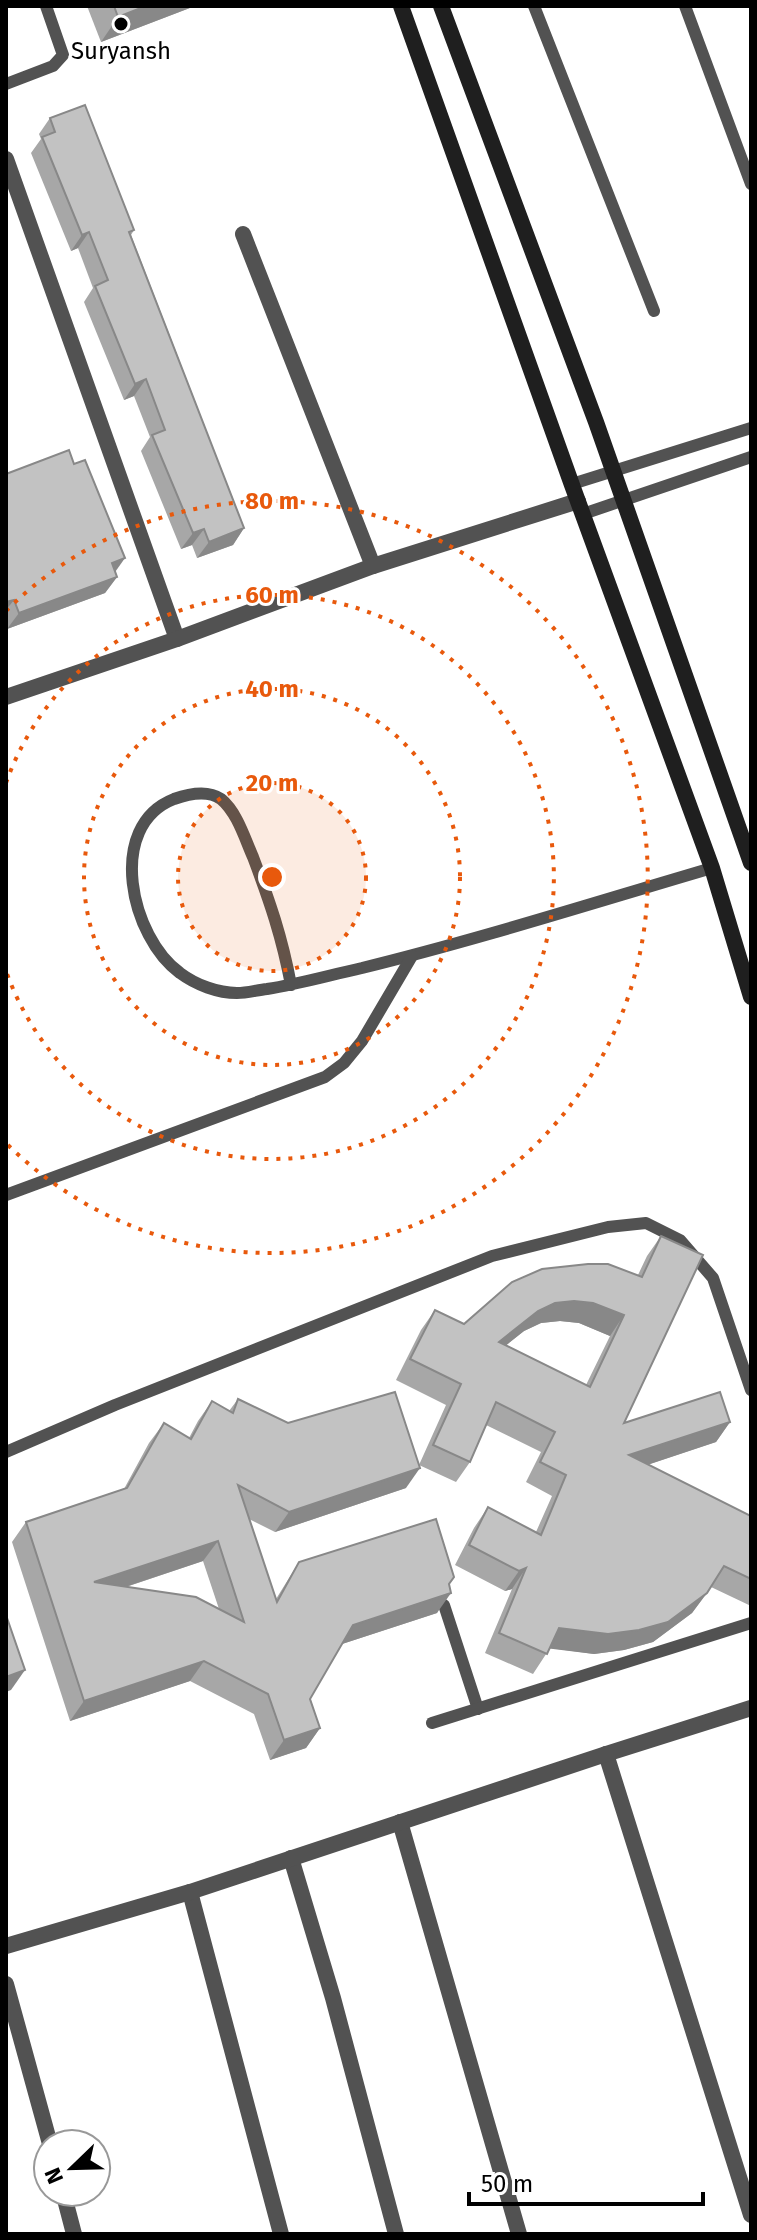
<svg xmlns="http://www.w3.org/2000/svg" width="757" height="2240" font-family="'Fira Sans',sans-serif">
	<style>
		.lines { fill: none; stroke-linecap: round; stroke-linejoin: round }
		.lane { stroke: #525252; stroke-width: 12 }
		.street { stroke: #525252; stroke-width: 16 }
		.secondary { stroke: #1f1f1f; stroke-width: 16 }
		.wall { fill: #a7a7a7; fill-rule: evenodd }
		.shaded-wall { fill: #888 }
		.building { fill: #c2c2c2; stroke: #888; stroke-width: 2; fill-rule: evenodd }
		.ring { fill: none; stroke: #e8590c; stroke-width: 4; stroke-dasharray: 4 8 }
		.poi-dot { fill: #000; stroke: #fff; stroke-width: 3 }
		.labels { text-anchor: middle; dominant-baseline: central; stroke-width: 6; stroke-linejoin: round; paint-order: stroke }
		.poi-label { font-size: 24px; fill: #000; stroke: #fff }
		.centre { fill: #e8590c; stroke: #fff; stroke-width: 4 }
		.ring-label { font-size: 24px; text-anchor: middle; font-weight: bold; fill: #e8590c; stroke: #fff; stroke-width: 6; stroke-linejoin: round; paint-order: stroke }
	</style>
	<rect width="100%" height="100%" fill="#fff"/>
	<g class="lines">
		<!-- lane -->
		<g class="lane">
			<polyline points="534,6 654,311"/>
			<polyline points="685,6 751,184"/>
			<polyline points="6,84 53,66 63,55 46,6"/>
			<polyline points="572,484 751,428"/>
			<polyline points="583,514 751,457"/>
			<path d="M291 985C282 937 270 902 253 857 245 839 237 812 221 799 208 790 188 794 174 799 105 826 131 938 180 973 196 985 218 993 237 993 247 993 257 990 267 989 299 984 330 975 362 968 480 939 596 902 712 868"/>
			<polyline points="6,1195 325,1077 344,1063 362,1041 412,956"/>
			<polyline points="6,1452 115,1405 492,1256 608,1227 646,1223 680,1240 713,1278 751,1390"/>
			<polyline points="444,1605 478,1709"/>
			<polyline points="432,1723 751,1623"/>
		</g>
		<!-- street -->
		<g class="street">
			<polyline points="6,159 177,639"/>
			<polyline points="243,234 373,566"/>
			<polyline points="6,697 177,639 373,566 578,501"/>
			<polyline points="606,1754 751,2215"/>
			<polyline points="400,1822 519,2234"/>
			<polyline points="291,1858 333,1998 396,2234"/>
			<polyline points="190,1892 281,2234"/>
			<polyline points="6,1946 190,1892 606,1754 751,1708"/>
			<polyline points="6,1984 50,2144"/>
			<polyline points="63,2192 74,2234"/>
		</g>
		<!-- secondary -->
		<g class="secondary">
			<polyline points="401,6 572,485 712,868 751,997"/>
			<polyline points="441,6 596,422 751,863"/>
		</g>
	</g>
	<!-- wall -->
	<g class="wall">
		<polygon points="87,6 195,6 101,42"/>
		<polygon points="50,118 134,230 131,235 244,528 233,545 197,558 192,545 181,549 141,451 150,437 134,396 124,400 84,302 93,288 78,248 71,251 31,153 41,139 39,134"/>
		<polygon points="6,474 115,572 117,577 105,593 7,629 6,626"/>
		<path d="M661 1236 624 1423 730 1422 716 1442 647 1465 751 1516V1606L711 1587 692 1613 653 1642 624 1650 594 1654 550 1648 533 1674 485 1653 512 1589 505 1591 455 1565 474 1528 488 1507 536 1532 552 1496 526 1482 541 1452 486 1425 470 1462 456 1482 419 1465 446 1405 396 1380 421 1330 435 1310 464 1324 638 1275 647 1256ZM560 1321 579 1323 610 1336 586 1385 506 1345 524 1331 541 1323Z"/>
		<path d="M238 1399 406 1488 275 1532 249 1519 276 1599 299 1562 449 1584 437 1613 342 1644 310 1699 320 1728 306 1748 270 1760 254 1714 190 1681 70 1721 12 1542 26 1522 124 1489 149 1443 164 1423 189 1438 198 1421 212 1401 229 1411ZM203 1561 219 1609 126 1587Z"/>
	</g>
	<!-- shaded-wall -->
	<g class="shaded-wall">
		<polygon points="146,6 195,6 101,42 118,17"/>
		<polygon points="89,232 78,248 71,251 82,235"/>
		<polygon points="146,379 134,396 124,400 135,384"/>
		<polygon points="244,528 233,545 197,558 209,542"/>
		<polygon points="204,529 192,545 181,549 193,533"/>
		<polygon points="125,558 113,575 112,563"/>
		<polygon points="117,577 105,593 7,629 19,613"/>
		<polygon points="14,600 6,610 6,602"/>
		<polygon points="574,1301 593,1303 624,1315 610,1336 579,1323 560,1321 541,1323 524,1331 485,1362 499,1342 538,1311 555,1303"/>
		<polygon points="730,1422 716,1442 614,1476 629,1455"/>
		<polygon points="420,1468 406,1488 275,1532 289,1512"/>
		<polygon points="218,1541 203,1561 80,1602 94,1582"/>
		<polygon points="526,1568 512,1589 505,1591 519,1571"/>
		<polygon points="451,1593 437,1613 339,1645 353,1625"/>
		<polygon points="707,1593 692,1613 653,1642 624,1650 594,1654 545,1648 559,1628"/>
		<polygon points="204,1661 190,1681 70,1721 84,1701"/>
		<polygon points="25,1670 11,1690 6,1692 6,1677"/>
		<polygon points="320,1728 306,1748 270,1760 284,1740"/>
	</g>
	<!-- building -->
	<g class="building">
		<polygon points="114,6 146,6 118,17"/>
		<polygon points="85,105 134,230 129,232 244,528 209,542 204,529 193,533 152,435 165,430 146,379 135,384 95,286 108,280 89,232 82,235 42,137 55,132 50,118"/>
		<polygon points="69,450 74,464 85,460 125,558 112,563 117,577 19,613 14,600 6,602 6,474"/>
		<path d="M661 1236 703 1255 624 1423 720 1392 730 1422 629 1455 751 1516V1579L724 1566 707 1593 668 1622 639 1630 608 1634 559 1628 547 1654 499 1633 526 1568 519 1571 469 1545 488 1507 541 1535 566 1475 540 1462 555 1432 496 1402 470 1462 433 1445 461 1384 410 1359 435 1310 464 1324 512 1282 542 1269 588 1264H608L642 1277ZM574 1301 593 1303 624 1315 590 1387 499 1342 538 1311 555 1303Z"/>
		<path d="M395 1392 420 1468 289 1512 238 1485 277 1602 299 1562 436 1519 454 1577 449 1584 451 1593 353 1625 310 1699 320 1728 284 1740 268 1694 204 1661 84 1701 26 1522 127 1488 164 1423 191 1439 212 1401 233 1413 238 1399 288 1423ZM218 1541 244 1622 196 1597 94 1582Z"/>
		<polygon points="6,1615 25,1670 6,1677"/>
	</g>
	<!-- distance rings -->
	<circle cx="272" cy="877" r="94" fill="#e8590c" fill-opacity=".12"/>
	<g class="ring">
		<circle cx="272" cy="877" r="94"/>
		<circle cx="272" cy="877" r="188"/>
		<path d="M6 783A282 282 0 1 1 6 971"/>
		<path d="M6 611A376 376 0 1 1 6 1143"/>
	</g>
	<!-- markers -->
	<circle class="poi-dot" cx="121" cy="24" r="8"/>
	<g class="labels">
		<!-- poi labels -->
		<g class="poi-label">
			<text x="121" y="51">Suryansh</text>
		</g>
	</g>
	<circle cx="272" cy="877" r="12" class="centre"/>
	<g class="ring-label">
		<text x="272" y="509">80 m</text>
		<text x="272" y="603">60 m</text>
		<text x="272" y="697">40 m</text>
		<text x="272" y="791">20 m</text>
	</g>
	<!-- border -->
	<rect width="757" height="2240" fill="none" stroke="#000000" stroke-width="16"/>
	<!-- north arrow -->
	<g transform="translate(72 2168) rotate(247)"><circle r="38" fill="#ffffff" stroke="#999999" stroke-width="2"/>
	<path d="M0-6L14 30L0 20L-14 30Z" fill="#000000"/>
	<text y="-12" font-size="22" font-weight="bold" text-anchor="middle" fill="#000000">N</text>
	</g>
	<!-- scale -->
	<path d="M469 2192v12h234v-12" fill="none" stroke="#000000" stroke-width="4"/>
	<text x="481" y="2192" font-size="24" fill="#000000" stroke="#ffffff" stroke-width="6" paint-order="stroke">50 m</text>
</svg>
